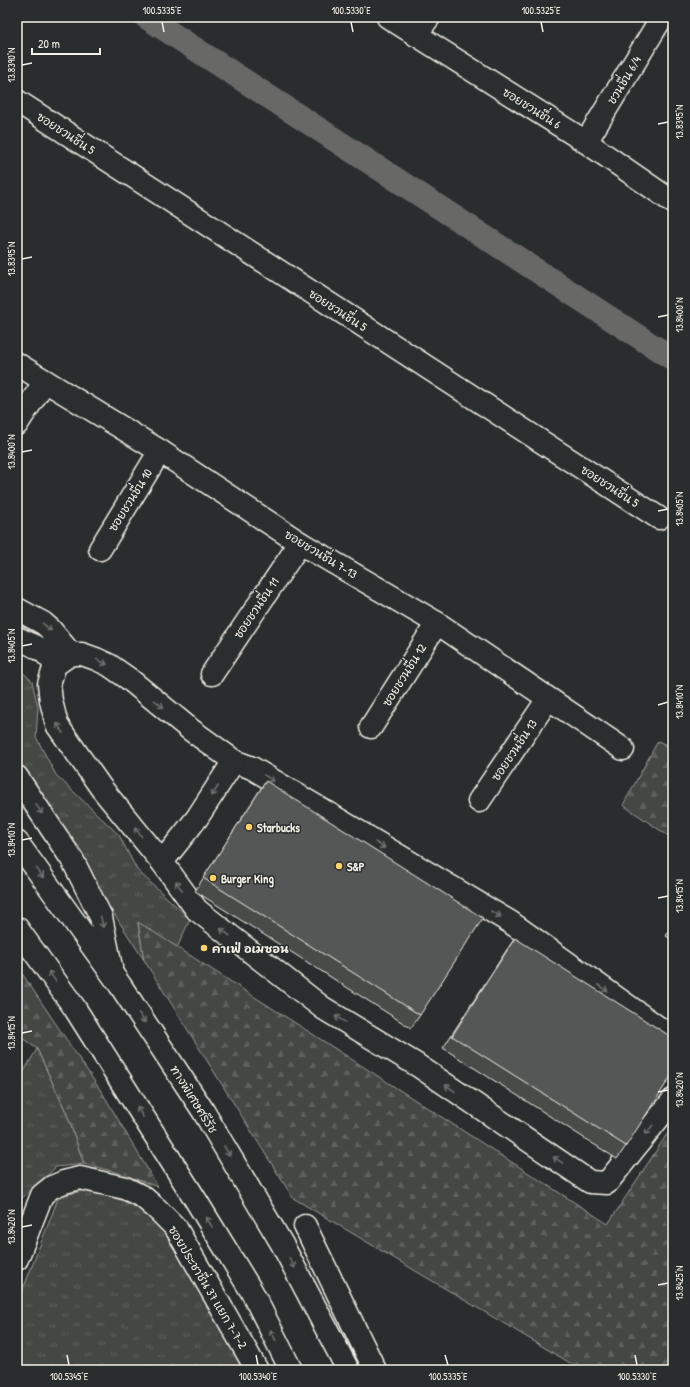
<svg xmlns="http://www.w3.org/2000/svg" width="690" height="1387" font-family="'Patrick Hand','Playpen Sans Thai',sans-serif">
	<style>
		.grass { fill: url(#grass-tufts); stroke: #9c9c96 }
		.forest { fill: url(#forest-firs); stroke: #9c9c96 }
		.lines { fill: none; stroke-linecap: round; stroke-linejoin: round }
		.canal { stroke: #676866; stroke-width: 24 }
		.minor-casing { stroke: #f4f1e8; stroke-width: 25 }
		.highway-casing { stroke: #f4f1e8; stroke-width: 25 }
		.minor { stroke: #2a2d2e; stroke-width: 22 }
		.highway { stroke: #2a2d2e; stroke-width: 22 }
		.wall { fill: #494b4a; stroke: #f4f1e8 }
		.building { fill: #555756; stroke: #f4f1e8 }
		.oneway { stroke: #71726f }
		.ticks { fill: none; stroke: #f4f1e8; stroke-width: 1.5 }
		.poi-dot { fill: #ffd166; stroke: #2a2d2e; stroke-width: 1.5 }
		.labels { text-anchor: middle; dominant-baseline: central; stroke-width: 3; stroke-linejoin: round; paint-order: stroke }
		.street-label { font-size: 12px; fill: #f4f1e8; stroke: #2a2d2e }
		.poi-label { font-size: 12px; font-weight: bold; fill: #f4f1e8; stroke: #2a2d2e; text-anchor: start }
		.neatline { fill: none; stroke: #f4f1e8; stroke-width: 1.5 }
		.ticks-label { font-size: 10px; text-anchor: middle; fill: #f4f1e8 }
	</style>
	<defs>
		<pattern id="grass-tufts" width="24" height="20" patternUnits="userSpaceOnUse"><rect width="24" height="20" fill="#444645"/><path d="M3 7l-1-3M5 7V3M7 7l1-3M15 17l-1-3M17 17v-4M19 17l1-3" fill="none" stroke="#606160"/></pattern>
		<pattern id="forest-firs" width="22" height="20" patternUnits="userSpaceOnUse"><rect width="22" height="20" fill="#444645"/><path d="M5 1l3.5 6h-7zM16 11l3.5 6h-7z" fill="#606160"/></pattern>
	</defs>
	<rect width="100%" height="100%" fill="#2a2d2e"/>
	<filter id="ink" filterUnits="userSpaceOnUse"><feTurbulence type="fractalNoise" baseFrequency=".025" numOctaves="2"/><feDisplacementMap in="SourceGraphic" scale="8" xChannelSelector="R" yChannelSelector="G"/><feConvolveMatrix kernelMatrix="1 2 1 2 8 2 1 2 1" color-interpolation-filters="sRGB"/></filter>
	<g filter="url(#ink)">
		<!-- grass -->
		<g class="grass">
			<polygon points="17,667 32,681 38,708 36,737 56,775 119,835 137,870 190,919 177,948 138,923 144,960 17,765"/>
			<polygon points="37,1049 67,1114 84,1164 56,1167 21,1199 17,1196 17,1083"/>
			<polygon points="87,1190 128,1202 153,1217 169,1233 244,1370 17,1370 17,1305 59,1196"/>
		</g>
		<!-- forest -->
		<g class="forest">
			<polygon points="658,741 673,748 673,839 623,805"/>
			<polygon points="138,922 608,1224 673,1125 673,1370 582,1370 293,1198 144,960"/>
			<polygon points="17,966 103,1094 158,1187 116,1172 84,1164 67,1114 37,1049 17,1034"/>
		</g>
		<g class="lines">
			<!-- canal -->
			<polyline class="canal" points="146,17 673,359"/>
			<defs>
				<g id="minor">
					<polyline points="388,17 586,142 673,202"/>
					<polyline points="416,35 429,17"/>
					<polyline points="17,101 659,518"/>
					<polyline points="586,142 662,17"/>
					<polyline points="17,364 160,451 300,543 437,623 623,749"/>
					<polyline points="17,424 45,381"/>
					<polyline points="100,549 160,451"/>
					<polyline points="17,609 43,623 50,629 71,654"/>
					<polyline points="212,674 300,543"/>
					<polyline points="371,727 437,623"/>
					<polyline points="234,761 252,768 510,922 673,1038"/>
					<polyline points="479,801 548,699"/>
					<polyline points="162,862 197,818 234,761 191,730 129,679 109,665 96,659 82,654 71,654 55,665 49,684 51,701 57,725 102,789 162,862 197,910 323,1008 417,1065 590,1182 607,1183 673,1100"/>
					<polyline points="305,1226 375,1370"/>
					<polyline points="17,1259 42,1195 52,1187 64,1182 80,1178 125,1188 143,1197 157,1209 176,1228 257,1370"/>
				</g>
				<g id="highway">
					<path d="M17 638C34 646 44 648 55 665"/>
					<polyline points="17,777 73,861 101,917 111,967"/>
					<polyline points="17,842 120,985 202,1109 282,1244 348,1370"/>
					<polyline points="17,928 74,1007 192,1194 252,1292 291,1370"/>
				</g>
			</defs>
			<!-- minor casing -->
			<use href="#minor" class="minor-casing"/>
			<!-- highway casing -->
			<use href="#highway" class="highway-casing"/>
			<!-- minor -->
			<use href="#minor" class="minor"/>
			<!-- highway -->
			<use href="#highway" class="highway"/>
		</g>
		<!-- wall -->
		<g class="wall">
			<polygon points="266,781 420,1015 411,1028 195,891 258,793"/>
			<polygon points="673,925 673,940 666,936"/>
			<polygon points="515,938 626,1146 617,1159 443,1048 506,951"/>
		</g>
		<!-- building -->
		<g class="building">
			<polygon points="266,781 483,918 420,1015 203,878"/>
			<polygon points="515,938 673,1038 673,1073 626,1146 452,1036"/>
		</g>
		<!-- one-way arrows -->
		<defs><path id="oneway-shaft" d="M-6 0H5M1.5-3L5.5 0L1.5 3" fill="none" stroke-width="1.6" stroke-linecap="round" stroke-linejoin="round"/></defs>
		<g class="oneway">
			<use href="#oneway-shaft" transform="translate(47 627) rotate(40)"/>
			<use href="#oneway-shaft" transform="translate(102 662) rotate(27)"/>
			<use href="#oneway-shaft" transform="translate(159 704) rotate(39)"/>
			<use href="#oneway-shaft" transform="translate(60 728) rotate(-121)"/>
			<use href="#oneway-shaft" transform="translate(269 778) rotate(31)"/>
			<use href="#oneway-shaft" transform="translate(215 791) rotate(123)"/>
			<use href="#oneway-shaft" transform="translate(39 809) rotate(56)"/>
			<use href="#oneway-shaft" transform="translate(138 832) rotate(-129)"/>
			<use href="#oneway-shaft" transform="translate(380 845) rotate(31)"/>
			<use href="#oneway-shaft" transform="translate(40 873) rotate(54)"/>
			<use href="#oneway-shaft" transform="translate(179 886) rotate(-125)"/>
			<use href="#oneway-shaft" transform="translate(496 914) rotate(30)"/>
			<use href="#oneway-shaft" transform="translate(102 922) rotate(76)"/>
			<use href="#oneway-shaft" transform="translate(225 932) rotate(-142)"/>
			<use href="#oneway-shaft" transform="translate(52 976) rotate(-126)"/>
			<use href="#oneway-shaft" transform="translate(603 988) rotate(35)"/>
			<use href="#oneway-shaft" transform="translate(142 1018) rotate(57)"/>
			<use href="#oneway-shaft" transform="translate(340 1019) rotate(-149)"/>
			<use href="#oneway-shaft" transform="translate(450 1088) rotate(-146)"/>
			<use href="#oneway-shaft" transform="translate(140 1112) rotate(-122)"/>
			<use href="#oneway-shaft" transform="translate(649 1130) rotate(128)"/>
			<use href="#oneway-shaft" transform="translate(227 1151) rotate(59)"/>
			<use href="#oneway-shaft" transform="translate(558 1160) rotate(-146)"/>
			<use href="#oneway-shaft" transform="translate(209 1222) rotate(-122)"/>
			<use href="#oneway-shaft" transform="translate(292 1263) rotate(62)"/>
			<use href="#oneway-shaft" transform="translate(273 1335) rotate(-117)"/>
		</g>
	</g>
	<!-- ticks -->
	<path class="ticks" d="M162 22 164 32M351 22 353 32M541 22 543 32M22 65 32 63M658 124 668 122M22 259 32 257M658 317 668 315M22 452 32 450M658 511 668 509M22 646 32 644M658 705 668 702M22 840 32 838M658 898 668 896M22 1033 32 1031M658 1092 668 1090M22 1227 32 1225M658 1285 668 1283M67 1355 69 1365M256 1355 258 1365M445 1355 448 1365M635 1355 637 1365"/>
	<!-- markers -->
	<g class="poi-dot">
		<circle cx="249" cy="827" r="4"/>
		<circle cx="339" cy="866" r="4"/>
		<circle cx="213" cy="878" r="4"/>
		<circle cx="204" cy="948" r="4"/>
	</g>
	<g class="labels">
		<!-- street labels -->
		<g class="street-label">
			<text transform="translate(624 80) rotate(-59)">ชวนชื่น 6/4</text>
			<text transform="translate(532 108) rotate(32)">ซอยชวนชื่น 6</text>
			<text transform="translate(66 133) rotate(33)">ซอยชวนชื่น 5</text>
			<text transform="translate(338 310) rotate(33)">ซอยชวนชื่น 5</text>
			<text transform="translate(610 486) rotate(33)">ซอยชวนชื่น 5</text>
			<text transform="translate(130 500) rotate(-58)">ซอยชวนชื่น 10</text>
			<text transform="translate(321 554) rotate(31)">ซอยชวนชื่น 7-13</text>
			<text transform="translate(256 608) rotate(-56)">ซอยชวนชื่น 11</text>
			<text transform="translate(404 675) rotate(-58)">ซอยชวนชื่น 12</text>
			<text transform="translate(514 750) rotate(-56)">ซอยชวนชื่น 13</text>
			<text transform="translate(194 1099) rotate(58)">ทางพิเศษศรีรัช</text>
			<text transform="translate(208 1287) rotate(59)">ซอยประชาชื่น 37 แยก 7-7-2</text>
		</g>
		<!-- poi labels -->
		<g class="poi-label">
			<text x="257" y="827">Starbucks</text>
			<text x="347" y="866">S&amp;P</text>
			<text x="221" y="878">Burger King</text>
			<text x="212" y="948">คาเฟ่ อเมซอน</text>
		</g>
	</g>
	<!-- margin -->
	<rect width="690" height="1387" fill="none" stroke="#2a2d2e" stroke-width="44"/>
	<!-- scale -->
	<path d="M32 48v6h68v-6" fill="none" stroke="#f4f1e8" stroke-width="2"/>
	<text x="38" y="48" font-size="12" fill="#f4f1e8" stroke="#2a2d2e" stroke-width="3" paint-order="stroke">20 m</text>
	<rect x="22" y="22" width="646" height="1343" class="neatline"/>
	<g class="ticks-label">
		<text x="162" y="14">100.5335°E</text>
		<text x="351" y="14">100.5330°E</text>
		<text x="541" y="14">100.5325°E</text>
		<text transform="translate(11 65) rotate(-90)" y="4">13.8390°N</text>
		<text transform="translate(679 122) rotate(-90)" y="4">13.8395°N</text>
		<text transform="translate(11 259) rotate(-90)" y="4">13.8395°N</text>
		<text transform="translate(679 315) rotate(-90)" y="4">13.8400°N</text>
		<text transform="translate(11 452) rotate(-90)" y="4">13.8400°N</text>
		<text transform="translate(679 509) rotate(-90)" y="4">13.8405°N</text>
		<text transform="translate(11 646) rotate(-90)" y="4">13.8405°N</text>
		<text transform="translate(679 702) rotate(-90)" y="4">13.8410°N</text>
		<text transform="translate(11 840) rotate(-90)" y="4">13.8410°N</text>
		<text transform="translate(679 896) rotate(-90)" y="4">13.8415°N</text>
		<text transform="translate(11 1033) rotate(-90)" y="4">13.8415°N</text>
		<text transform="translate(679 1090) rotate(-90)" y="4">13.8420°N</text>
		<text transform="translate(11 1227) rotate(-90)" y="4">13.8420°N</text>
		<text transform="translate(679 1283) rotate(-90)" y="4">13.8425°N</text>
		<text x="69" y="1380">100.5345°E</text>
		<text x="258" y="1380">100.5340°E</text>
		<text x="448" y="1380">100.5335°E</text>
		<text x="637" y="1380">100.5330°E</text>
	</g>
</svg>
